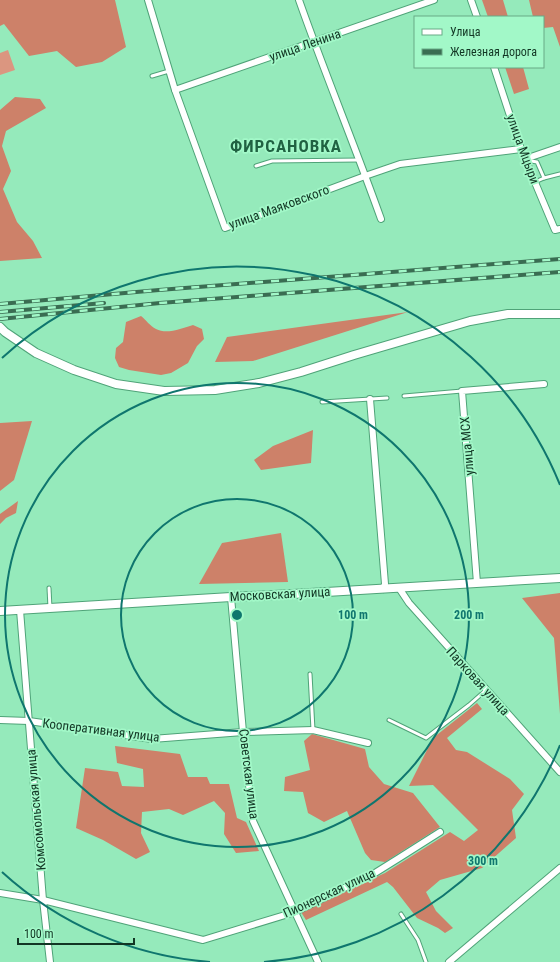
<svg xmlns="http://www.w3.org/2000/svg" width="560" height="962" font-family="'Roboto Condensed',sans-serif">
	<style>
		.green { fill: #db9680 }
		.forest { fill: #cd8169 }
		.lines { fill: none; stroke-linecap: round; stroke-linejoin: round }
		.service-casing { stroke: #4fa378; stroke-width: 5 }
		.minor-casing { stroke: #4fa378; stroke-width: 8 }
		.tertiary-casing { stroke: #4fa378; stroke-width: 10 }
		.service { stroke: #fff; stroke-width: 3 }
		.minor { stroke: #fff; stroke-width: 6 }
		.tertiary { stroke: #fff; stroke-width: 8 }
		.rail-casing { stroke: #3a6d52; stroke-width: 4 }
		.rail { stroke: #a2f8c8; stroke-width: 2.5; stroke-dasharray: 8; stroke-linecap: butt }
		.ring { fill: none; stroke: #0f766e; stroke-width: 2 }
		.labels { text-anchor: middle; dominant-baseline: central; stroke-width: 3.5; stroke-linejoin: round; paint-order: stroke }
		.street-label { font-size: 13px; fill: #123624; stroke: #a2f8c8 }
		.district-label { font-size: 17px; font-weight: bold; letter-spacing: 1px; fill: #206242; stroke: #a2f8c8 }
		.centre { fill: #0f766e; stroke: #a2f8c8; stroke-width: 2 }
		.ring-label { font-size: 12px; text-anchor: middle; font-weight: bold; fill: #0f766e; stroke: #a2f8c8; stroke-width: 3.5; stroke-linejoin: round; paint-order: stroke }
	</style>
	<rect width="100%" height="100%" fill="#95eabb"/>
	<!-- green -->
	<polygon class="green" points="8,50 15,70 0,75 0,53"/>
	<!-- forest -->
	<g class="forest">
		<polygon points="0,0 115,0 126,47 102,62 76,67 57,51 29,56 4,24 0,26"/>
		<polygon points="482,0 503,0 508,17 488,17"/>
		<polygon points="529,0 560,0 560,47 553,27 543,28 543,17 533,17"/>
		<polygon points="505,67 523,67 529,89 514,94"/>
		<polygon points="15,97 40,99 46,108 6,131 2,146 11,171 3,189 17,222 33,241 42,258 0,261 0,110"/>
		<polygon points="408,312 253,361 215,362 227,337"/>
		<path d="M141 316C146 320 150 326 156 329 167 335 182 328 193 325L202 329 204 339 197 346 188 363 171 373 161 375 129 370 119 367 115 358 116 348 123 342 126 322Z"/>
		<polygon points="32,421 14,480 0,491 0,423"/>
		<polygon points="313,430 311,463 261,470 254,460 273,446"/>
		<polygon points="18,501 16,513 6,518 0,524 0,514"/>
		<polygon points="281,533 288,582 199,584 222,543"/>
		<polygon points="560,593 560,714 554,638 522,598"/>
		<polygon points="477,703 482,709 447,738 456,750 467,752 510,779 524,794 512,810 516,838 482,868 440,880 426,892 436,911 453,928 445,933 438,928 417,918 393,887 387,882 306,920 301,912 385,873 450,832 464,841 478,830 433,785 409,786 433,738"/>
		<polygon points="312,734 365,749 369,767 384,784 413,793 440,827 385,862 371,860 365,853 347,811 324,822 308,813 303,792 284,791 285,777 310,770 304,741"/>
		<polygon points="115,746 180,754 188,777 207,777 210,784 229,784 237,818 246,822 259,851 236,853 224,834 225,813 214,801 183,815 169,809 142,812 141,833 150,852 136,859 103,840 76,828 85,768 118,772 122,786 144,787 143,769 117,763"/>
	</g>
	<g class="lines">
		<defs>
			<g id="service">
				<polyline points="152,76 169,71"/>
				<polyline points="526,160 537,162 544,178 535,182"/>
				<polyline points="256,166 272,161 359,160"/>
				<polyline points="544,178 560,174"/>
				<polyline points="404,396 462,391"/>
				<polyline points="322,402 387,398"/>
				<polyline points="49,588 50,608"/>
				<polyline points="310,674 313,730"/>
				<polyline points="389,720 426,738 469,705 486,690"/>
				<polyline points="401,914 418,940 426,962"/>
			</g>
			<g id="minor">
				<polyline points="148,0 175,90 225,228 365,176 400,164 521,149"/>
				<path d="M299 0C325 74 355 146 381 219"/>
				<polyline points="471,0 477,17"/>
				<polyline points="494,67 521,149 555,230 560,229"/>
				<polyline points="175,90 434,0"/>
				<polyline points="525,159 560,147"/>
				<polyline points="370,399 385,584 383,589"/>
				<polyline points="477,583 462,391 544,384"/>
				<polyline points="399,588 409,603 560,772"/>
				<polyline points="231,597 243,732 253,821 318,962"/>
				<polyline points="20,610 43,900 50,962"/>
				<polyline points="0,720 29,721 152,739 243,732 313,730 368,743"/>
				<polyline points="0,893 43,900 203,940 295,912 375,873 399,858 440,832"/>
				<polyline points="449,962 560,868"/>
			</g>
			<g id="tertiary">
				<polyline points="0,327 5,332 36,353 74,370 116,384 164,391 215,390 259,383 301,372 354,355 470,321 508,314 560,314"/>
				<polyline points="0,611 231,597 293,594 560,578"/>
			</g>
		</defs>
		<!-- service casing -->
		<use href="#service" class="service-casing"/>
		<!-- minor casing -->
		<use href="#minor" class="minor-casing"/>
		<!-- tertiary casing -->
		<use href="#tertiary" class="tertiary-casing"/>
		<!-- service -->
		<use href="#service" class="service"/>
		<!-- minor -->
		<use href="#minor" class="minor"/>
		<!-- tertiary -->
		<use href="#tertiary" class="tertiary"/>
		<defs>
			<g id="rail">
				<polyline points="0,304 159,290 560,259"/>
				<polyline points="0,312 104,303"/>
				<polyline points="0,319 160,303 560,272"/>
			</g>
		</defs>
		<!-- rail casing -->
		<use href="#rail" class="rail-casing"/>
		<!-- rail -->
		<use href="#rail" class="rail"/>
	</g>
	<!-- distance rings -->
	<g class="ring">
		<circle cx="237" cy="615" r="116"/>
		<circle cx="237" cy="615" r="232"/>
		<path d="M560 745A348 348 0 0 1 264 962M210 962A348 348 0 0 1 2 872M2 358A348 348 0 0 1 560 485"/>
	</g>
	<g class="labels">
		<!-- street labels -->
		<g class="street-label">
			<text transform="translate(305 45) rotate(-19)">улица Ленина</text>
			<text transform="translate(523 149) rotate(70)">улица Мцыри</text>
			<text transform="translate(279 207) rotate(-20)">улица Маяковского</text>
			<text transform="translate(467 446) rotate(-95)">улица МСХ</text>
			<text transform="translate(280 594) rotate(-3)">Московская улица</text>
			<text transform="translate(478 681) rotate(48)">Парковая улица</text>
			<text transform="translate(101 730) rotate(7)">Кооперативная улица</text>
			<text transform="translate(249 774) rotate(83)">Советская улица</text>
			<text transform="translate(36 810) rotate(-95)">Комсомольская улица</text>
			<text transform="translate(329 893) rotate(-25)">Пионерская улица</text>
		</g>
		<!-- district labels -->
		<g class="district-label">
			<text x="286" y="146">ФИРСАНОВКА</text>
		</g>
	</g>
	<circle cx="237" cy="615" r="6" class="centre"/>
	<g class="ring-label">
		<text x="353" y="619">100 m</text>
		<text x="469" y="619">200 m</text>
		<text x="483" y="865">300 m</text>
	</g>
	<!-- legend -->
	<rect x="414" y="16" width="130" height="52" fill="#a2f8c8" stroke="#68aa86"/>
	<rect x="422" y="29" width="20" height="6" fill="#ffffff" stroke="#68aa86"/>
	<text x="450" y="36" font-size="12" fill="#123624">Улица</text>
	<rect x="422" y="49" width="20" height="6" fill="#3a6d52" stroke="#68aa86"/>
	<text x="450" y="56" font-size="12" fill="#123624">Железная дорога</text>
	<!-- scale -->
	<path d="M18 938v6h116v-6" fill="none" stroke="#123624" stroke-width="2"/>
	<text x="24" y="938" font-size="12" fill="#123624" stroke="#a2f8c8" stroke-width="3" paint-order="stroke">100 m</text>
</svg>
